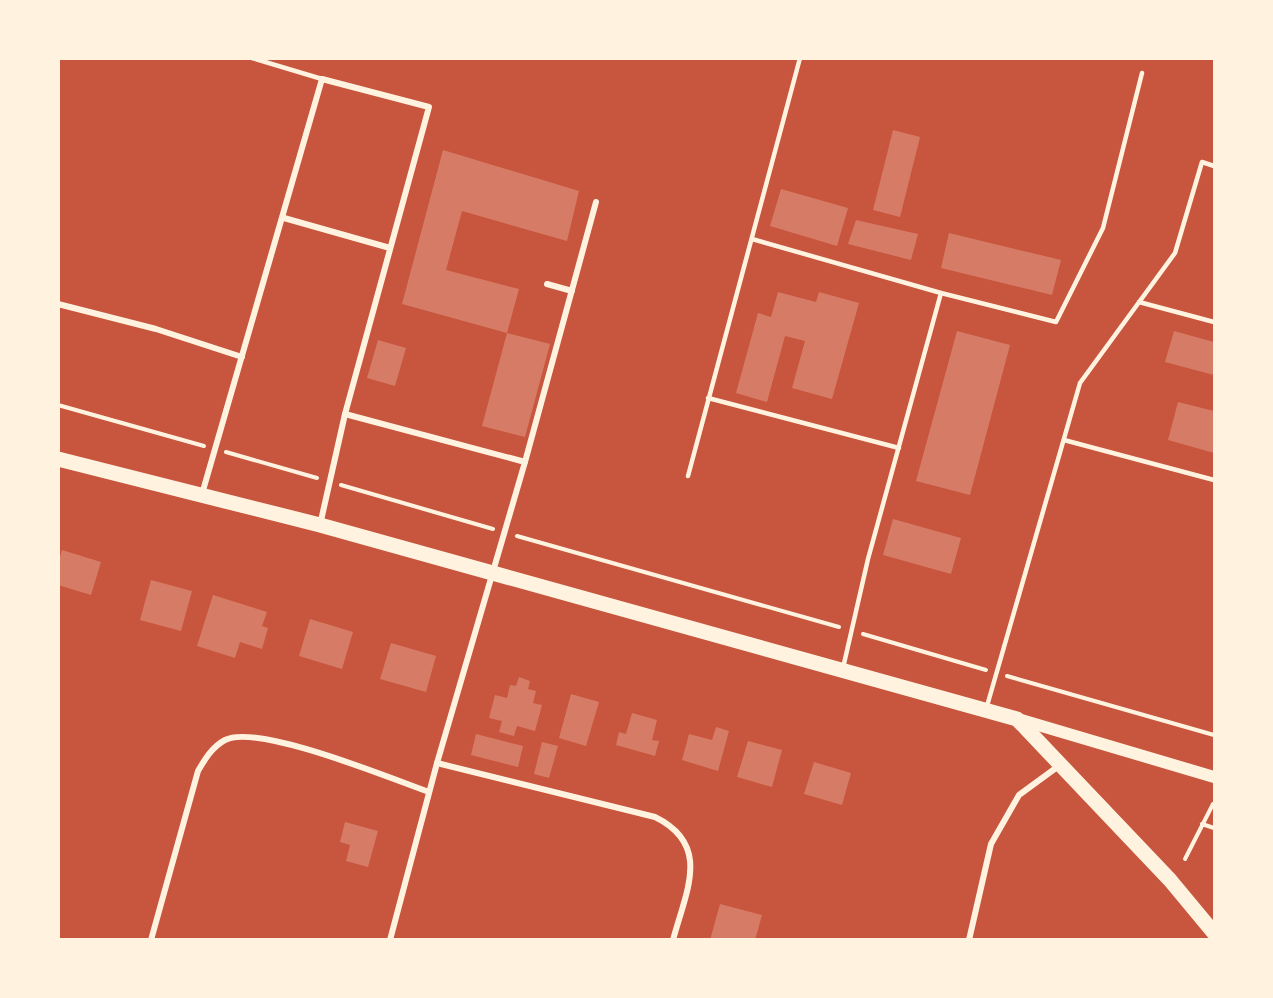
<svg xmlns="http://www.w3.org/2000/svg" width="1273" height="998" font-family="'DM Sans',sans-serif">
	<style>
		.building { fill: #d67c66 }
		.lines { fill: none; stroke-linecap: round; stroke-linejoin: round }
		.path { stroke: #fff3e0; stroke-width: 4 }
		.service { stroke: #fff3e0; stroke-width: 4.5 }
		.minor { stroke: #fff3e0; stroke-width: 6 }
		.secondary { stroke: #fff3e0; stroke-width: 12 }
		.primary { stroke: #fff3e0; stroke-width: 15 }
	</style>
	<rect width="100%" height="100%" fill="#c8553d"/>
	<!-- building -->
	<g class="building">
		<polygon points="893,130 920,137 900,217 873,210"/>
		<polygon points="443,150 579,191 567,241 462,211 446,270 519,289 507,333 550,344 525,437 482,426 507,333 402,304"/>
		<polygon points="781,189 848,208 837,246 770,226"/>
		<polygon points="856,220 918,234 911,260 848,244"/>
		<polygon points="949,233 1061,260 1052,295 941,268"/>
		<polygon points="778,292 816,302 819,292 859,303 832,399 792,388 805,341 785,336 767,402 736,393 758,313 771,317"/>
		<polygon points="957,331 1010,345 970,495 916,481"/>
		<polygon points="1174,331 1214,342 1214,375 1165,362"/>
		<polygon points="378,340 406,348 395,386 367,378"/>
		<polygon points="1178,402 1214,411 1214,453 1168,440"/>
		<polygon points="893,519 961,538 951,574 883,555"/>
		<polygon points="62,550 101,562 91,595 58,585 58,563"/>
		<polygon points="151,580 192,591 181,631 140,620"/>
		<polygon points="213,595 267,612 262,626 268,628 262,649 240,642 235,658 197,646"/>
		<polygon points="310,619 353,632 342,669 299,656"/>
		<polygon points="391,643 436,656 426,692 380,679"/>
		<polygon points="519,677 530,681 528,689 536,691 533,703 542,705 535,731 517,726 514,736 499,732 502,721 489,718 495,695 507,698 510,685 516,686"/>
		<polygon points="571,694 599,702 586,746 559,738"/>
		<polygon points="632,713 657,720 652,740 659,741 655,756 616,745 619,732 626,734"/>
		<polygon points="716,727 729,731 718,771 682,760 689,734 712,740"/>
		<polygon points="476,734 523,746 518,767 471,755"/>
		<polygon points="748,741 782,750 772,787 737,777"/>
		<polygon points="542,742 558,746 549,778 534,774"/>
		<polygon points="814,762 851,773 842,805 804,794"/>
		<polygon points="345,822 378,831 368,867 346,861 350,845 340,842"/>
		<polygon points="720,904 762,915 755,940 710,940"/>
	</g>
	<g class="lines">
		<!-- path -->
		<g class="path">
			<polyline points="58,405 204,446"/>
			<polyline points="226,452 317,478"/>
			<polyline points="341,485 493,529"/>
			<polyline points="517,536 839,627"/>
			<polyline points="863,634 986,670"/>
			<polyline points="1007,676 1214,735"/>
			<polyline points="1202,824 1214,828"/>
			<polyline points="1185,859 1213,804"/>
		</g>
		<!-- service -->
		<g class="service">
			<polyline points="252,58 322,79"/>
			<polyline points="752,239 941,293 1056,322 1103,228 1142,73"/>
			<polyline points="1139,302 1214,322"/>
			<polyline points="708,398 899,448"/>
			<polyline points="1064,440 1214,480"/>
			<polyline points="688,476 800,58"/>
			<polyline points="843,668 868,559 941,293"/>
			<polyline points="987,706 1080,383 1175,253 1202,162 1214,166"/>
		</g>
		<!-- minor -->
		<g class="minor">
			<polyline points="284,218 390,248"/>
			<polyline points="547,284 572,291"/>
			<polyline points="58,304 156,329 242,357"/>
			<polyline points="345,414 525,462 437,763 390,940"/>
			<polyline points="525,462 596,202"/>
			<polyline points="202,494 322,79 429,107 345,414 320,525"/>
			<path d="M437 763 655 817C712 845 686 891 673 940"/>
			<path d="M151 940 198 771C205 759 212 747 225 740 257 723 392 779 429 792"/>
			<polyline points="969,940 991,844 1019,795 1060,765"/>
		</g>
		<!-- secondary -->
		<polyline class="secondary" points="1018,719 1214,777"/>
		<!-- primary -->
		<polyline class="primary" points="58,459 320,525 1017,719 1170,880 1214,933"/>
	</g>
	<!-- border -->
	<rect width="1273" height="998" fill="none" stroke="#fff3e0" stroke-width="120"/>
</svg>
